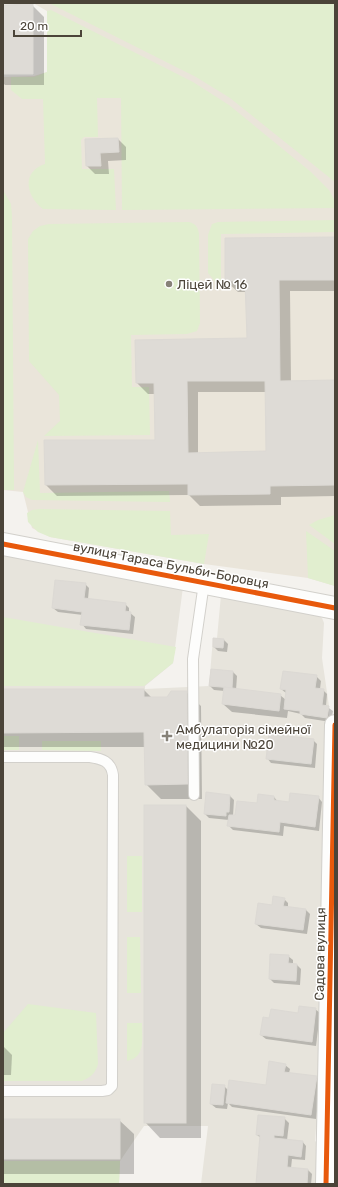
<svg xmlns="http://www.w3.org/2000/svg" width="338" height="1187" font-family="Rubik,sans-serif">
	<style>
		.residential { fill: #e7e4dc }
		.education { fill: #eae5da }
		.green { fill: #e1eecf }
		.shadow { fill: #0003; fill-rule: evenodd }
		.building { fill: #dedbd6; stroke: #dcd9d4; fill-rule: evenodd }
		.lines { fill: none; stroke-linecap: round; stroke-linejoin: round }
		.service-casing { stroke: #d2d0cb; stroke-width: 12 }
		.minor-casing { stroke: #d2d0cb; stroke-width: 22 }
		.tertiary-casing { stroke: #d2d0cb; stroke-width: 24 }
		.service { stroke: #fdfdfc; stroke-width: 10 }
		.minor { stroke: #fdfdfc; stroke-width: 20 }
		.tertiary { stroke: #fdfdfc; stroke-width: 22 }
		.cycleway-casing { stroke: #fff; stroke-width: 8 }
		.cycleway { stroke: #e8590c; stroke-width: 5 }
		.poi-dot { fill: #868178; stroke: #fff; stroke-width: 1.5 }
		.labels { text-anchor: middle; dominant-baseline: central; stroke-width: 3; stroke-linejoin: round; paint-order: stroke }
		.poi-label { font-size: 13px; fill: #4b4439; stroke: #fff; text-anchor: start }
		.street-label { font-size: 13px; fill: #4b4439; stroke: #fff }
	</style>
	<rect width="100%" height="100%" fill="#f4f2ee"/>
	<!-- residential -->
	<polygon class="residential" points="3,554 183,587 173,663 145,686 145,689 209,686 213,638 217,638 221,595 314,613 322,618 324,623 322,658 329,706 321,927 319,1124 316,1128 315,1141 319,1144 319,1184 201,1184 208,1126 144,1126 120,1161 119,1184 3,1184"/>
	<!-- education -->
	<polygon class="education" points="33,3 335,3 335,586 308,578 204,564 50,537 32,528 23,492 3,490 3,77 34,76 47,72 47,11"/>
	<!-- green -->
	<g class="green">
		<polygon points="49,3 335,3 335,182 230,98 196,77"/>
		<path d="M51 10 193 82 229 105 311 172 329 190 335 201V208L122 210 121 98H97L98 137H84L81 140 82 169H114L116 210 43 209C26 196 21 172 45 164L43 99H22L11 90V77H34L47 72V11Z"/>
		<polygon points="3,190 11,204 12,216 14,490 3,490"/>
		<polygon points="335,220 335,232 221,234 221,284 217,284 208,273 208,235 212,224 218,222"/>
		<path d="M189 222C196 224 198 227 199 234L200 323 197 331 187 334 131 335 132 387H149L150 435 44 436 60 421 59 395 29 361 28 239 33 231 40 226 49 224Z"/>
		<polygon points="38,440 40,493 169,491 170,502 32,500 26,497 23,492"/>
		<polygon points="40,509 170,511 171,535 209,534 204,564 50,537 38,532 28,522 27,513 32,510"/>
		<polygon points="335,515 335,544 309,525 318,520"/>
		<polygon points="306,531 335,551 335,586 308,578"/>
		<polygon points="3,617 176,647 173,663 144,686 3,686"/>
		<rect x="3" y="736" width="16" height="14"/>
		<polygon points="42,741 101,741 101,751 42,750"/>
		<rect x="127" y="856" width="15" height="56"/>
		<polygon points="127,937 140,937 141,993 127,993"/>
		<path d="M28 1004 96 1013 98 1064C95 1074 91 1077 82 1081H3V1033Z"/>
		<path d="M127 1023H142C142 1039 146 1057 127 1061Z"/>
		<polygon points="3,1161 120,1161 119,1184 3,1184"/>
	</g>
	<!-- shadow -->
	<g class="shadow">
		<polygon points="32,5 44,17 44,85 5,85 3,83 3,6"/>
		<polygon points="118,139 126,147 126,160 108,161 109,174 95,174 87,166 86,140"/>
		<path d="M335 238V291H290L291 382 335 381V496L281 497V505L200 506 189 495 57 496 46 485 156 441 155 394H148L137 383 136 341 248 339 247 292H238L226 281ZM198 392H266L267 452 198 453Z"/>
		<polygon points="85,584 89,588 88,599 125,604 129,608 129,612 135,617 133,634 86,629 82,624 83,615 58,612 53,608"/>
		<polygon points="224,640 228,644 227,652 218,651 214,647"/>
		<polygon points="233,672 237,676 236,690 280,695 286,700 286,693 281,689 316,676 321,681 320,689 323,690 327,694 326,706 333,711 331,722 305,718 301,714 288,711 287,718 232,712 223,704 225,691 214,690 210,686"/>
		<polygon points="3,690 144,690 152,698 167,698 186,692 201,706 202,799 161,799 146,784 146,747 3,747"/>
		<polygon points="313,740 317,744 315,768 271,763 267,758"/>
		<polygon points="207,793 230,796 234,800 233,816 274,797 278,802 290,803 318,797 322,802 319,831 284,826 283,836 233,830 228,825 229,820 209,818 205,814"/>
		<polygon points="186,806 201,821 201,1138 160,1138 145,1122"/>
		<polygon points="284,899 288,903 288,908 306,910 310,914 307,934 261,928 256,924 273,906"/>
		<polygon points="288,956 293,960 293,964 297,965 301,969 300,985 274,983 270,979"/>
		<polygon points="315,1009 320,1013 316,1046 266,1039 261,1035 299,1014"/>
		<polygon points="3,1046 12,1055 11,1075 3,1075"/>
		<polygon points="285,1065 290,1069 289,1073 316,1077 321,1081 316,1119 232,1107 228,1103 227,1109 216,1108 211,1104 224,1086 229,1091 267,1086"/>
		<polygon points="284,1118 289,1123 287,1140 302,1141 306,1146 305,1160 292,1159 291,1168 308,1170 312,1174 311,1184 257,1184 261,1138 257,1135"/>
		<polygon points="3,1120 119,1120 134,1134 134,1174 3,1174"/>
	</g>
	<!-- building -->
	<g class="building">
		<polygon points="33,4 33,74 3,74 3,5"/>
		<polygon points="118,138 119,152 100,153 101,166 86,166 85,139"/>
		<path d="M335 237V280H279L280 381 335 380V485L270 486V494L188 495V484L45 485 44 440H155L154 383H136L135 340 247 338 245 281H225V238ZM187 381H265L266 451 188 453Z"/>
		<polygon points="55,580 86,583 84,598 126,603 125,611 131,612 129,630 80,625 82,612 52,608"/>
		<polygon points="213,638 224,639 223,648 213,647"/>
		<polygon points="211,669 233,671 232,688 209,686"/>
		<polygon points="283,671 317,675 315,688 324,689 322,705 329,706 327,718 300,714 300,711 284,709 286,690 280,689"/>
		<polygon points="224,687 281,694 279,711 222,704"/>
		<polygon points="3,689 144,689 144,697 167,697 171,691 187,691 188,784 145,785 144,732 3,733"/>
		<polygon points="269,734 314,739 311,764 266,759"/>
		<polygon points="206,792 230,795 229,812 226,812 226,816 204,814"/>
		<polygon points="290,793 319,796 315,827 280,822 279,832 227,826 229,815 235,815 237,801 257,803 258,794 274,796 274,800 289,802"/>
		<rect x="144" y="805" width="42" height="318"/>
		<polygon points="273,896 285,898 283,906 306,909 303,930 255,924 258,903 272,905"/>
		<polygon points="270,954 289,955 288,963 297,964 296,981 269,979"/>
		<polygon points="299,1006 316,1008 312,1042 260,1035 263,1017 269,1018 271,1009 298,1013"/>
		<polygon points="269,1061 286,1064 284,1072 317,1076 311,1115 226,1103 229,1080 266,1085"/>
		<polygon points="212,1084 225,1085 223,1105 210,1104"/>
		<polygon points="258,1115 285,1117 283,1136 274,1135 274,1138 303,1141 301,1157 288,1155 287,1167 308,1169 307,1184 256,1184 260,1135 256,1135"/>
		<rect x="3" y="1119" width="117" height="40"/>
	</g>
	<g class="lines">
		<defs>
			<g id="service">
				<path d="M3 757H90C102 759 111 761 113 775L112 1086 108 1090 102 1091H3"/>
				<polyline points="194,795 193,659 204,583"/>
			</g>
			<polyline id="minor" points="326,1184 335,725"/>
			<polyline id="tertiary" points="3,544 335,608"/>
		</defs>
		<!-- service casing -->
		<use href="#service" class="service-casing"/>
		<!-- minor casing -->
		<use href="#minor" class="minor-casing"/>
		<!-- tertiary casing -->
		<use href="#tertiary" class="tertiary-casing"/>
		<!-- service -->
		<use href="#service" class="service"/>
		<!-- minor -->
		<use href="#minor" class="minor"/>
		<!-- tertiary -->
		<use href="#tertiary" class="tertiary"/>
		<defs>
			<g id="cycleway">
				<polyline points="3,544 335,608"/>
				<polyline points="326,1184 335,725"/>
			</g>
		</defs>
		<!-- cycleway casing -->
		<use href="#cycleway" class="cycleway-casing"/>
		<!-- cycleway -->
		<use href="#cycleway" class="cycleway"/>
	</g>
	<!-- markers -->
	<g class="poi-dot">
		<circle cx="169" cy="284" r="4"/>
		<path d="M165 730h4v4h4v4h-4v4h-4v-4h-4v-4h4z"/>
	</g>
	<g class="labels">
		<!-- poi labels -->
		<g class="poi-label">
			<text x="177" y="284">Ліцей № 16</text>
			<text x="176" y="729">Амбулаторія сімейної<tspan x="176" dy="15">медицини №20</tspan></text>
		</g>
		<!-- street labels -->
		<g class="street-label">
			<text transform="translate(171 565) rotate(11)">вулиця Тараса Бульби-Боровця</text>
			<text transform="translate(320 954) rotate(-89)">Садова вулиця</text>
		</g>
	</g>
	<!-- border -->
	<rect width="338" height="1187" fill="none" stroke="#4b4439" stroke-width="8"/>
	<!-- scale -->
	<path d="M14 30v6h67v-6" fill="none" stroke="#4b4439" stroke-width="2"/>
	<text x="20" y="30" font-size="12" fill="#4b4439" stroke="#ffffff" stroke-width="3" paint-order="stroke">20 m</text>
</svg>
